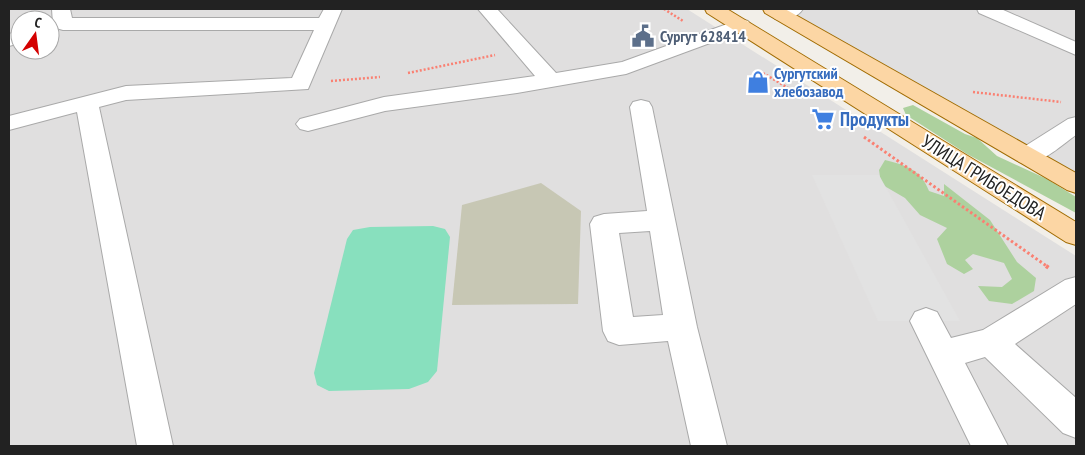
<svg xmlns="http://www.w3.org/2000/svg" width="1085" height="455" font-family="'PT Sans Narrow',sans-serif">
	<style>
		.residential { fill: #e0dfdf; fill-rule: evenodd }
		.construction { fill: #c7c7b4 }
		.forest { fill: #add19e }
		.pitch { fill: #88e0be }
		.parking { fill: #e2e2e2 }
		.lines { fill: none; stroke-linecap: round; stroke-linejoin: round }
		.minor-casing { stroke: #a9a9a9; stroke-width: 2 }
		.major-casing { stroke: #a06b00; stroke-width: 2 }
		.path-far2 { stroke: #fa8072; stroke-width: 2.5; stroke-dasharray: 2 2; stroke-linecap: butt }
		.path-far1 { stroke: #fa8072; stroke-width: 3; stroke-dasharray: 2.5 2.5; stroke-linecap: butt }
		.path { stroke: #fa8072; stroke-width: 4; stroke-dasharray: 3 3; stroke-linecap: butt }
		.minor { fill: #fff; fill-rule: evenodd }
		.major { fill: #fcd6a4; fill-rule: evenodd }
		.labels { text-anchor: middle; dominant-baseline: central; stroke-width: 4; stroke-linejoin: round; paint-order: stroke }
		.far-service-label { font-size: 16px; font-weight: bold; fill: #4e5e75; stroke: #fff; text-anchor: start }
		.far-shop-label { font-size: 16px; font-weight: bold; fill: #366cbe; stroke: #fff; text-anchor: start }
		.shop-label { font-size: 19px; font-weight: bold; fill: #366cbe; stroke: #fff; text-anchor: start }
		.street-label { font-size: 19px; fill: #222; stroke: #fff }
	</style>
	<rect width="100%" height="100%" fill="#f2efe9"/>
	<!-- residential -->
	<g class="residential">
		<path d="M9 9H687L1076 256V446H9ZM20 20H50V50H20Z"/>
		<polygon points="780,9 1076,9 1076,175"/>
	</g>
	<!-- construction -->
	<polygon class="construction" points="541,183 581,211 578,304 452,305 462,205"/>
	<!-- forest -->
	<g class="forest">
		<polygon points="913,105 965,134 977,138 997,156 1047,179 1076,197 1076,213 967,154 906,115 903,108"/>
		<path d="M885 160C906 165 921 170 929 191L944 196V184L990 220 1017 262 1036 278 1034 291 1012 304 989 301 978 286 1002 287 1012 279 1004 263 973 254 965 260 973 269 964 274 947 264 937 239 947 228 920 215 905 198 881 184 879 170Z"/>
	</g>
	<!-- pitch -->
	<polygon class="pitch" points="433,226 445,229 450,237 437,371 428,382 409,389 329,391 317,385 314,373 347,239 353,230 370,227"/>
	<!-- parking -->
	<polygon class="parking" points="812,175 879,175 960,321 878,321"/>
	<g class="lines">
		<defs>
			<g id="minor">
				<polygon points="52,9 70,9 72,18 319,18 324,9 342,9 308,89 126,100 99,107 173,446 137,446 77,112 9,130 9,116 126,86 292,78 314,30 63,30 56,28 53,24"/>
				<polygon points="478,9 497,9 556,73 622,62 741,19 748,21 751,25 748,29 626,74 517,93 385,111 308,131 300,129 296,124 300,119 384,97 535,76"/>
				<path d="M780 9H803C797 18 785 21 775 19L773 15Z"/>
				<polygon points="977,9 1001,9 1076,42 1076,55 979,13"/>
				<polygon points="20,31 20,43 9,46 9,34"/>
				<path d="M641 100 649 102 652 107 697 327 727 446H691L668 341 619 345 608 341 603 331 590 224 594 217 604 214 647 211 630 107 633 102ZM650 231 663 315 633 317 619 233Z"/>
				<path d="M1076 117V135C1060 146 1040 167 1019 162L1016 156 1019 150 1068 119Z"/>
				<polygon points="1076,277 1076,304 1015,344 1076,398 1076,438 1063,433 985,357 965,363 1008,446 971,446 910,321 915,312 926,308 937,312 951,338 983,330 1065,280"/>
			</g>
			<g id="major">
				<polygon points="705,9 727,9 1076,222 1076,245 1066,242 707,13"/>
				<polygon points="763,9 785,9 1076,173 1076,193 1067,190 765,13"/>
			</g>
		</defs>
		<!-- minor casing -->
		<use href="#minor" class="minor-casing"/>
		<!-- major casing -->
		<use href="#major" class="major-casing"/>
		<!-- path-far2 -->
		<g class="path-far2">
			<polyline points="664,9 683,21"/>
			<polyline points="408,73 495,55"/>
			<polyline points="763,73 788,88"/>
			<polyline points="331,81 380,77"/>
			<polyline points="973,92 1061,102"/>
		</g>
		<!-- path-far1 -->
		<polyline class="path-far1" points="864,137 1048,267"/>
		<!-- path -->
		<polyline class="path" points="1046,266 1049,268"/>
		<!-- minor -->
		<use href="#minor" class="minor"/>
		<!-- major -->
		<use href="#major" class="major"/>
	</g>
	<!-- icons -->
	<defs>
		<symbol id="civic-bare" viewBox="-9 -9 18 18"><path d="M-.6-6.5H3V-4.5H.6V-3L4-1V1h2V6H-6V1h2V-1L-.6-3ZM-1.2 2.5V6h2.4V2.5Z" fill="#5c6f8a" stroke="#fff" stroke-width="2.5" paint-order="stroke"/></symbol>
		<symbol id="shop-bare" viewBox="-9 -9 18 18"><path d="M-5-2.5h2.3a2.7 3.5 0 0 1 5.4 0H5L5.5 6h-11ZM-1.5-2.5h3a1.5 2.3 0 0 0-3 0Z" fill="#3f7fe0" stroke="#fff" stroke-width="2.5" paint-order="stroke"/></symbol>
		<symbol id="supermarket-bare" viewBox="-9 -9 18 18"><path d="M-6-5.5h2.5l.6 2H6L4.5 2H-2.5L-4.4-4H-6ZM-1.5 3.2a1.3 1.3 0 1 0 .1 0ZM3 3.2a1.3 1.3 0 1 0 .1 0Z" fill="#3f7fe0" stroke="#fff" stroke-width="2.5" paint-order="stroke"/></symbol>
	</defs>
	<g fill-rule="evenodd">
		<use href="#civic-bare" x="627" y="20" width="32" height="32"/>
		<use href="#shop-bare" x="742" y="66" width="32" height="32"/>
		<use href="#supermarket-bare" x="807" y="103" width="32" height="32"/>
	</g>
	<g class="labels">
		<!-- far-service labels -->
		<g class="far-service-label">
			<text x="660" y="36">Сургут 628414</text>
		</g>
		<!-- far-shop labels -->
		<g class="far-shop-label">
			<text x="774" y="73">Сургутский<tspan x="774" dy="18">хлебозавод</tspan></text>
		</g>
		<!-- shop labels -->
		<g class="shop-label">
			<text x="840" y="119">Продукты</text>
		</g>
		<!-- street labels -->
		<g class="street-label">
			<text transform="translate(984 177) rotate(32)">УЛИЦА ГРИБОЕДОВА</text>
		</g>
	</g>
	<!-- border -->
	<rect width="1085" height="455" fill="none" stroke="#222222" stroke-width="20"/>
	<!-- north arrow -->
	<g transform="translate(35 35) rotate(14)"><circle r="24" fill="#ffffff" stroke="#a7a7a7"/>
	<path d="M0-4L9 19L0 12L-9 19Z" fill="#d40000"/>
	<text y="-8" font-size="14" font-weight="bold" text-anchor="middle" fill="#222222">С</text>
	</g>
</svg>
